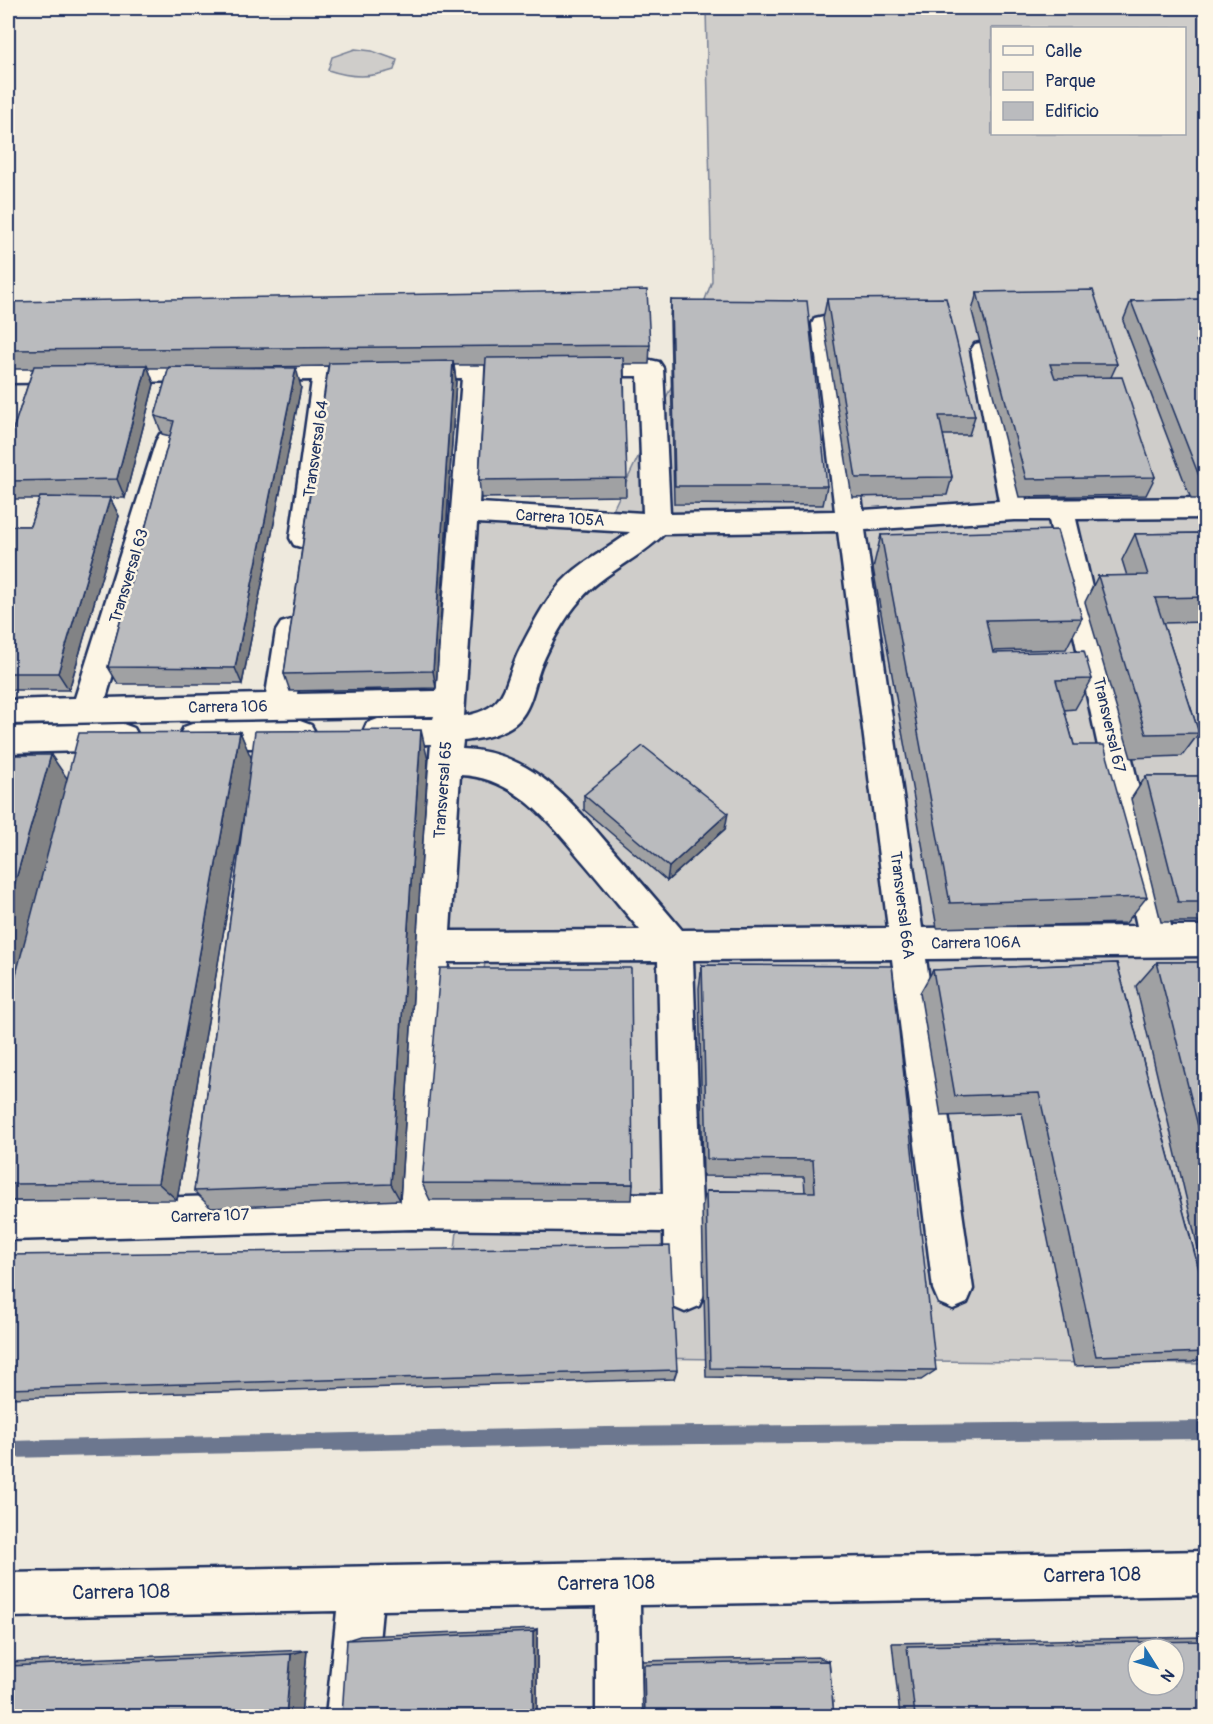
<svg xmlns="http://www.w3.org/2000/svg" width="1213" height="1724" font-family="Pangolin,sans-serif">
	<style>
		.green { fill: #cfcdca; stroke: #757e94; stroke-width: 1.5; fill-rule: evenodd }
		.lines { fill: none; stroke-linecap: round; stroke-linejoin: round }
		.stream { fill: #6c778f; fill-rule: evenodd }
		.minor-casing { stroke: #1b2f5e; stroke-width: 5 }
		.minor { fill: #fcf5e5; fill-rule: evenodd }
		.wall { fill: #a0a1a3; stroke: #1b2f5e; stroke-width: 1.5 }
		.shaded-wall { fill: #828385; stroke: #1b2f5e; stroke-width: 1.5 }
		.building { fill: #babbbe; stroke: #1b2f5e; stroke-width: 1.5; fill-rule: evenodd }
		.labels { text-anchor: middle; dominant-baseline: central; stroke-width: 5; stroke-linejoin: round; paint-order: stroke }
		.street-label { font-size: 16px; fill: #1b2f5e; stroke: #fcf5e5 }
		.near-street-label { font-size: 20px; fill: #1b2f5e; stroke: #fcf5e5 }
	</style>
	<rect width="100%" height="100%" fill="#eee9dd"/>
	<filter id="ink" filterUnits="userSpaceOnUse"><feTurbulence type="fractalNoise" baseFrequency=".0167" numOctaves="2"/><feDisplacementMap in="SourceGraphic" scale="12" xChannelSelector="R" yChannelSelector="G"/><feConvolveMatrix kernelMatrix="1 2 1 2 8 2 1 2 1" color-interpolation-filters="sRGB"/></filter>
	<g filter="url(#ink)">
		<!-- green -->
		<g class="green">
			<path d="M706 8H1205V1364L444 1356 487 942H435L470 515 610 516 675 379 712 281ZM992 28H1184V134H992Z"/>
			<path d="M355 49 372 51 397 60 394 70C369 78 352 78 328 70L332 57Z"/>
		</g>
		<g class="lines">
			<!-- stream -->
			<polygon class="stream" points="1206,1421 1206,1439 606,1445 8,1458 8,1441 606,1427"/>
			<defs>
				<g id="minor">
					<path d="M824 316 833 318 836 324 863 510 999 501 971 350 975 344 984 342 993 344 997 350 1026 500 1206 498V518L1076 519 1171 926H1206V956L926 959 973 1289 967 1303 953 1309 939 1303 933 1289 892 959 693 960 705 1292 699 1306 685 1312 671 1306 665 1292 664 1232 412 1229 8 1240V1202L394 1191 431 744 378 745 367 741 363 732 367 723 378 719H433L434 716 8 724V700L75 698 156 441 160 434 169 432 178 434 182 441 106 698 266 694 276 631 281 623 291 620 301 623 306 631 297 694 436 691 462 378 338 379 318 538 314 545 304 548 294 545 290 538 312 380 8 383V366L529 361 538 363 542 369 538 375 487 378 479 503 643 513 638 376H578L569 374 565 368 569 362 578 360H650L659 362 663 368 670 514 835 511 812 324 815 318ZM1014 520H1049L1137 926 922 928 865 530ZM477 523 630 532C610 548 588 558 569 575 548 594 534 622 521 647 502 683 511 708 464 716ZM838 531 888 928 682 930C659 903 636 876 613 850 572 802 531 751 462 749L463 741C480 739 505 734 518 721 532 707 534 684 541 666 551 643 564 618 581 599 604 572 639 559 664 534ZM460 775C516 777 550 823 584 863 603 885 621 908 640 930L450 931ZM658 961 663 1194 432 1191 448 962Z"/>
					<polygon points="300,721 311,725 316,734 311,743 300,747 195,749 184,745 179,736 184,727 195,723"/>
					<polygon points="123,724 134,728 139,737 134,746 123,750 8,753 8,727"/>
					<polygon points="1206,1551 1206,1595 640,1605 642,1716 596,1716 596,1606 382,1610 372,1716 326,1716 337,1611 8,1617 8,1573"/>
				</g>
			</defs>
			<!-- minor casing -->
			<use href="#minor" class="minor-casing"/>
			<!-- minor -->
			<use href="#minor" class="minor"/>
		</g>
		<!-- wall -->
		<g class="wall">
			<polygon points="977,292 1117,364 1111,377 1155,477 1146,495 1019,497 972,311"/>
			<polygon points="827,299 975,416 969,435 943,435 952,477 947,495 852,497 823,319"/>
			<polygon points="1206,299 1206,360 1204,360 1206,363 1206,499 1191,499 1123,321 1131,301"/>
			<polygon points="671,300 827,486 823,505 674,504 670,319"/>
			<polygon points="8,302 650,345 649,364 624,364 626,496 481,498 479,480 485,365 454,365 456,380 436,688 290,691 284,674 328,366 196,368 301,387 242,684 118,684 108,667 170,436 162,434 155,416 169,368 148,368 154,384 125,498 110,498 119,516 69,690 8,690 8,526 30,526 39,499 8,499 8,445 33,369 8,369"/>
			<polygon points="1206,533 1206,622 1163,623 1199,733 1182,756 1131,758 1085,602 1098,576 1127,576 1122,560 1135,534"/>
			<polygon points="881,535 1082,618 1066,649 993,651 993,653 1092,679 1075,709 1064,710 1074,745 1147,897 1126,923 937,928 873,568"/>
			<polygon points="240,732 251,759 428,760 400,1200 211,1208 194,1191 245,807 177,1200 8,1201 8,755 67,779"/>
			<polygon points="1146,776 1206,776 1206,922 1161,922 1131,799"/>
			<polygon points="584,795 725,829 667,881 584,810"/>
			<polygon points="1157,962 1206,962 1206,1282 1136,986"/>
			<polygon points="1117,963 1206,1296 1206,1357 1192,1362 1074,1366 1022,1113 941,1116 920,993 933,970"/>
			<polygon points="702,965 936,1370 921,1380 706,1377 702,1207 706,1191 805,1192 804,1177 703,1176 699,988"/>
			<polygon points="422,1183 633,1184 632,1200 430,1200"/>
			<polygon points="8,1255 677,1370 674,1379 8,1398"/>
			<polygon points="537,1629 537,1716 347,1640 360,1636"/>
			<polygon points="1206,1637 1206,1716 900,1716 892,1643"/>
			<polygon points="307,1650 301,1716 8,1716 8,1662"/>
			<polygon points="818,1657 829,1661 834,1716 643,1716 642,1661"/>
		</g>
		<!-- shaded-wall -->
		<g class="shaded-wall">
			<polygon points="453,361 456,380 436,688 433,671"/>
			<polygon points="147,365 154,384 125,498 117,479"/>
			<polygon points="296,368 301,387 242,684 235,668"/>
			<polygon points="8,374 12,383 8,397"/>
			<polygon points="110,498 119,516 69,690 58,673"/>
			<polygon points="421,730 428,760 400,1200 391,1184"/>
			<polygon points="240,732 253,762 177,1200 158,1183"/>
			<polygon points="51,755 71,784 8,1014 8,907"/>
			<polygon points="728,813 725,829 667,881 669,867"/>
			<polygon points="537,1629 537,1716 533,1716 533,1632"/>
			<polygon points="307,1650 301,1716 286,1716 291,1654"/>
		</g>
		<!-- building -->
		<g class="building">
			<polygon points="647,290 650,345 8,350 8,302"/>
			<polygon points="1093,290 1117,364 1050,364 1055,378 1122,377 1155,477 1026,479 977,292"/>
			<polygon points="946,298 975,416 939,416 952,477 856,478 827,299"/>
			<polygon points="1206,299 1206,341 1196,341 1206,363 1206,481 1201,481 1131,301"/>
			<polygon points="671,300 807,301 827,486 675,486"/>
			<polygon points="623,357 627,478 479,480 486,358"/>
			<polygon points="453,361 433,671 284,674 329,363"/>
			<polygon points="147,365 117,479 8,481 8,445 34,366"/>
			<polygon points="169,367 296,368 235,668 108,667 174,421 155,416"/>
			<polygon points="40,497 110,498 58,673 8,673 8,526 30,526"/>
			<polygon points="1057,530 1082,618 986,620 993,653 1084,651 1092,679 1056,680 1074,745 1104,745 1147,897 950,903 881,535"/>
			<polygon points="1206,533 1206,597 1155,598 1199,733 1146,734 1098,576 1148,575 1135,534"/>
			<polygon points="421,730 391,1184 194,1191 255,731"/>
			<polygon points="240,732 158,1183 8,1184 8,1005 79,733"/>
			<polygon points="643,746 728,813 669,867 584,795"/>
			<polygon points="8,755 51,755 8,907"/>
			<polygon points="1146,776 1206,776 1206,902 1178,902"/>
			<polygon points="1157,962 1206,962 1206,1158"/>
			<polygon points="1117,963 1206,1296 1206,1352 1096,1356 1039,1093 955,1096 933,970"/>
			<polygon points="702,965 892,966 936,1370 710,1368 706,1191 815,1192 813,1160 707,1159"/>
			<polygon points="440,968 631,968 633,1184 422,1183"/>
			<polygon points="670,1246 677,1370 8,1389 8,1255"/>
			<polygon points="533,1632 533,1716 342,1716 347,1640"/>
			<path d="M1206 1641V1716H915L907 1646ZM1138 1649H1174V1685H1138Z"/>
			<polygon points="291,1654 286,1716 8,1716 8,1666"/>
			<polygon points="829,1661 834,1716 645,1716 644,1665"/>
		</g>
	</g>
	<g class="labels">
		<!-- street labels -->
		<g class="street-label">
			<text transform="translate(316 449) rotate(-82)">Transversal 64</text>
			<text transform="translate(560 518) rotate(4)">Carrera 105A</text>
			<text transform="translate(129 576) rotate(-73)">Transversal 63</text>
			<text transform="translate(228 707) rotate(-1)">Carrera 106</text>
			<text transform="translate(1109 725) rotate(77)">Transversal 67</text>
			<text transform="translate(443 790) rotate(-86)">Transversal 65</text>
			<text transform="translate(902 905) rotate(83)">Transversal 66A</text>
			<text transform="translate(976 943) rotate(-1)">Carrera 106A</text>
			<text transform="translate(210 1216) rotate(-2)">Carrera 107</text>
		</g>
		<!-- near-street labels -->
		<g class="near-street-label">
			<text transform="translate(1092 1575) rotate(-1)">Carrera 108</text>
			<text transform="translate(606 1583) rotate(-1)">Carrera 108</text>
			<text transform="translate(121 1592) rotate(-1)">Carrera 108</text>
		</g>
	</g>
	<!-- margin -->
	<rect width="1213" height="1724" fill="none" stroke="#fcf5e5" stroke-width="30"/>
	<rect x="15" y="15" width="1183" height="1694" fill="none" stroke="#1b2f5e" stroke-width="2" filter="url(#ink)"/>
	<!-- legend -->
	<rect x="991" y="27" width="195" height="108" fill="#fcf5e5" stroke="#a2a6af" stroke-width="1.5"/>
	<rect x="1003" y="46" width="30" height="9" fill="#fcf5e5" stroke="#a2a6af" stroke-width="1.5"/>
	<text x="1045" y="57" font-size="18" fill="#1b2f5e">Calle</text>
	<rect x="1003" y="72" width="30" height="18" fill="#cfcdca" stroke="#a2a6af" stroke-width="1.5"/>
	<text x="1045" y="87" font-size="18" fill="#1b2f5e">Parque</text>
	<rect x="1003" y="102" width="30" height="18" fill="#babbbe" stroke="#a2a6af" stroke-width="1.5"/>
	<text x="1045" y="117" font-size="18" fill="#1b2f5e">Edificio</text>
	<!-- north arrow -->
	<g transform="translate(1156 1667) rotate(127)"><circle r="28" fill="#fcf5e5" stroke="#a2a6af" stroke-width="1.5"/>
	<path d="M0-4.5L10 22L0 15L-10 22Z" fill="#1f6fb2"/>
	<text y="-9" font-size="16" font-weight="bold" text-anchor="middle" fill="#1b2f5e">N</text>
	</g>
</svg>
